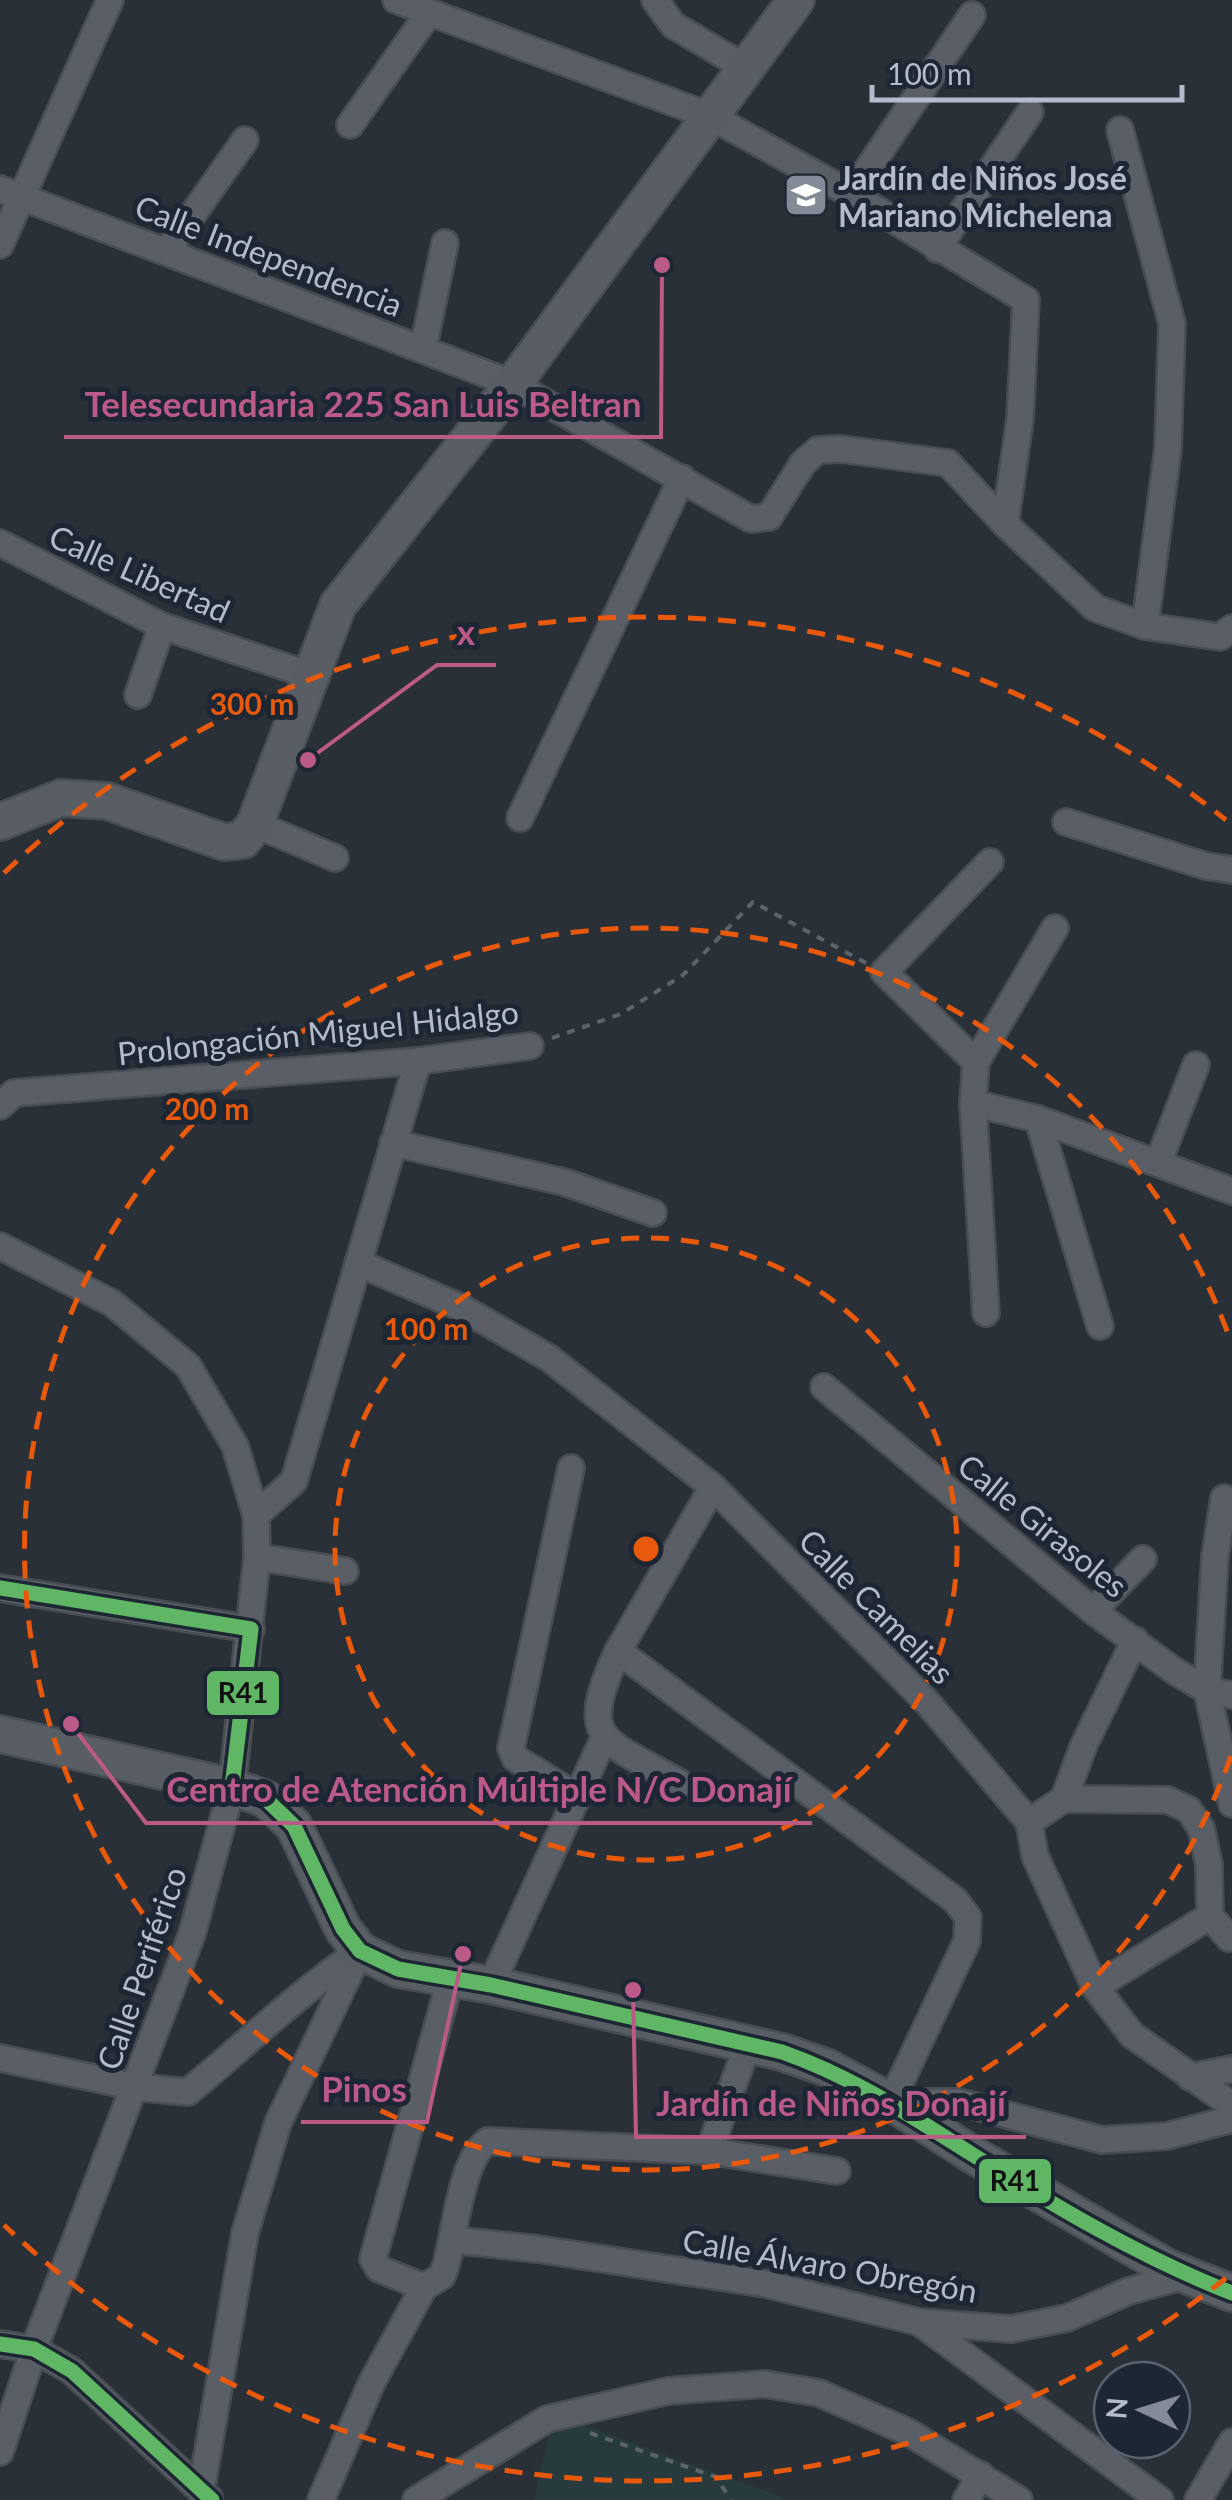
<svg xmlns="http://www.w3.org/2000/svg" width="1232" height="2500" font-family="Lato,sans-serif">
	<style>
		.green { fill: #273a3e }
		.lines { fill: none; stroke-linecap: round; stroke-linejoin: round }
		.minor-casing { stroke: #484c53; stroke-width: 30 }
		.secondary-casing { stroke: #484c53; stroke-width: 40 }
		.path { stroke: #5d636a; stroke-width: 4; stroke-dasharray: 8 8; stroke-linecap: butt }
		.minor { stroke: #5a5e66; stroke-width: 25 }
		.secondary { stroke: #595d64; stroke-width: 35 }
		.bus-1-casing { stroke: #1d2633; stroke-width: 22 }
		.bus-1 { stroke: #5fb664; stroke-width: 15 }
		.ring { fill: none; stroke: #e8590c; stroke-width: 5; stroke-dasharray: 18 12 }
		.labels { text-anchor: middle; dominant-baseline: central; stroke-width: 10; stroke-linejoin: round; paint-order: stroke }
		.poi-label { font-size: 32px; font-weight: bold; fill: #b4bcc9; stroke: #1d2633; text-anchor: start }
		.street-label { font-size: 32px; fill: #b4bcc9; stroke: #1d2633 }
		.centre { fill: #e8590c; stroke: #1d2633; stroke-width: 5 }
		.ring-label { font-size: 30px; text-anchor: middle; font-weight: bold; fill: #e8590c; stroke: #1d2633; stroke-width: 10; stroke-linejoin: round; paint-order: stroke }
		.leader { fill: none; stroke: #bc5a87; stroke-width: 4 }
		.callout-dot { fill: #bc5a87; stroke: #1d2633; stroke-width: 4 }
		.callout-label { font-size: 35px; text-anchor: middle; font-weight: bold; fill: #bc5a87; stroke: #1d2633; stroke-width: 10; stroke-linejoin: round; paint-order: stroke }
		.line-badge { stroke: #1d2633; stroke-width: 4 }
		.pale-badge-label { font-size: 28px; text-anchor: middle; font-weight: bold; fill: #111 }
	</style>
	<rect width="100%" height="100%" fill="#2a3038"/>
	<!-- green -->
	<polygon class="green" points="578,2423 790,2500 534,2500 551,2427"/>
	<g class="lines">
		<defs>
			<g id="minor">
				<polyline points="396,0 710,116 851,194 1026,300 1020,419 1005,524"/>
				<polyline points="655,0 673,25 746,68"/>
				<polyline points="350,125 429,13"/>
				<polyline points="1120,130 1172,324 1168,448 1145,626"/>
				<polyline points="0,189 513,384 751,519 769,517 803,463 818,450 841,449 948,463 1005,524 1095,608 1145,626 1220,637 1232,628"/>
				<polyline points="851,194 972,15"/>
				<polyline points="0,245 110,0"/>
				<polyline points="937,249 1030,112"/>
				<polyline points="167,251 245,140"/>
				<polyline points="423,349 445,243"/>
				<polyline points="0,543 162,626 313,676"/>
				<polyline points="138,695 162,626"/>
				<polyline points="520,818 682,478"/>
				<polyline points="1066,822 1206,866 1232,870"/>
				<polyline points="255,824 335,858"/>
				<polyline points="990,862 884,972 976,1062 973,1103 1038,1119 1232,1191"/>
				<polyline points="976,1062 1055,928"/>
				<polyline points="973,1103 986,1313"/>
				<polyline points="0,1106 14,1093 418,1061 530,1046"/>
				<polyline points="1038,1119 1100,1326"/>
				<polyline points="393,1143 564,1182 653,1213"/>
				<polyline points="1158,1163 1196,1065"/>
				<polyline points="0,1246 112,1303 188,1366 235,1446 256,1515 257,1557 232,1787 192,1934 34,2349 0,2452"/>
				<polyline points="358,1263 460,1307 549,1358 713,1487 926,1701 1029,1822 1035,1856 1095,1987 1132,2035 1232,2105"/>
				<polyline points="824,1387 1093,1611 1173,1670 1207,1690 1232,1695"/>
				<polyline points="571,1468 511,1748 515,1758 578,1797"/>
				<polyline points="713,1487 618,1651 955,1900 968,1917 967,1941 891,2102 959,2102 1102,2140 1167,2136 1232,2119"/>
				<polyline points="1224,1498 1215,1557 1207,1690 1232,1804"/>
				<polyline points="256,1515 294,1481 418,1061"/>
				<polyline points="257,1557 345,1571"/>
				<polyline points="0,1588 251,1629"/>
				<polyline points="1093,1611 1143,1559"/>
				<path d="M618 1651C575 1744 605 1739 680 1783"/>
				<polyline points="1064,1799 1083,1747 1135,1640"/>
				<polyline points="1029,1822 1064,1799 1168,1800 1189,1810 1201,1828 1209,1864 1210,1916 1229,1938"/>
				<polyline points="491,1985 604,1738"/>
				<polyline points="1095,1987 1210,1916"/>
				<path d="M0 2058 136 2087 188 2092C245 2045 299 1992 360 1951"/>
				<polyline points="1190,2077 1232,2069"/>
				<polyline points="709,2151 748,2044"/>
				<polyline points="453,2240 538,2249 766,2284 919,2322 1011,2329 1067,2318 1129,2291 1188,2275"/>
				<polyline points="424,2287 379,2269 373,2259 451,1977"/>
				<polyline points="919,2322 1160,2500"/>
				<polyline points="0,2344 34,2349 72,2371 209,2498"/>
				<polyline points="201,2492 245,2233 278,2123 360,1951"/>
				<path d="M321 2500 371 2384 424 2287 442 2276 446 2265C455 2234 461 2158 488 2141L709 2151 837 2171"/>
				<polyline points="416,2500 547,2419 668,2391 765,2384 819,2393 908,2432 1019,2500"/>
				<polyline points="966,2500 981,2475"/>
				<polyline points="1198,2500 1232,2442"/>
			</g>
			<g id="secondary">
				<polyline points="0,822 61,798 107,801 224,842 243,840 255,824 338,605 513,384 796,0"/>
				<polyline points="0,1734 232,1787 266,1799 294,1826 343,1929 360,1951 398,1969 491,1985 782,2052 828,2068 891,2102 973,2155 1168,2268 1232,2293"/>
			</g>
		</defs>
		<!-- minor casing -->
		<use href="#minor" class="minor-casing"/>
		<!-- secondary casing -->
		<use href="#secondary" class="secondary-casing"/>
		<!-- path -->
		<g class="path">
			<polyline points="552,1038 621,1014 683,975 753,902 866,963"/>
			<polyline points="590,2433 716,2477 731,2500"/>
		</g>
		<!-- minor -->
		<use href="#minor" class="minor"/>
		<!-- secondary -->
		<use href="#secondary" class="secondary"/>
		<defs>
			<g id="bus-1">
				<path d="M0 1588 251 1629 232 1787 266 1799 294 1826 343 1929 360 1951 398 1969 491 1985 782 2052C851 2076 908 2114 970 2153 1053 2205 1140 2257 1232 2293"/>
				<polyline points="0,2344 34,2349 72,2371 212,2500"/>
			</g>
		</defs>
		<!-- bus-1 casing -->
		<use href="#bus-1" class="bus-1-casing"/>
		<!-- bus-1 -->
		<use href="#bus-1" class="bus-1"/>
	</g>
	<!-- distance rings -->
	<g class="ring">
		<circle cx="646" cy="1549" r="311"/>
		<path d="M1231 1756A621 621 0 1 1 1231 1342"/>
		<path d="M1226 2278A932 932 0 0 1 4 2225M4 873A932 932 0 0 1 1226 820"/>
	</g>
	<!-- icons -->
	<defs>
		<symbol id="school-square" viewBox="-11 -11 22 22"><rect x="-9" y="-9" width="18" height="18" rx="4" fill="#848b96" stroke="#1d2633"/><path d="M0-5L7-2L0 1L-7-2ZM-4 1L0 2.5L4 1V4Q0 6-4 4Z" fill="#fff"/></symbol>
	</defs>
	<g fill-rule="evenodd">
		<use href="#school-square" x="781" y="170" width="50" height="50"/>
	</g>
	<g class="labels">
		<!-- poi labels -->
		<g class="poi-label">
			<text x="838" y="177">Jardín de Niños José<tspan x="838" dy="37">Mariano Michelena</tspan></text>
		</g>
		<!-- street labels -->
		<g class="street-label">
			<text transform="translate(269 255) rotate(21)">Calle Independencia</text>
			<text transform="translate(140 573) rotate(24)">Calle Libertad</text>
			<text transform="translate(318 1032) rotate(-6)">Prolongación Miguel Hidalgo</text>
			<text transform="translate(1043 1525) rotate(39)">Calle Girasoles</text>
			<text transform="translate(877 1606) rotate(45)">Calle Camelias</text>
			<text transform="translate(141 1968) rotate(-71)">Calle Periférico</text>
			<text transform="translate(830 2265) rotate(10)">Calle Álvaro Obregón</text>
		</g>
	</g>
	<circle cx="646" cy="1549" r="15" class="centre"/>
	<g class="ring-label">
		<text x="252" y="715">300 m</text>
		<text x="207" y="1120">200 m</text>
		<text x="426" y="1340">100 m</text>
	</g>
	<!-- callouts -->
	<path class="leader" d="M662 265L661 437H64M308 760L437 665H496M71 1724L146 1823H812M463 1954L427 2122H301M633 1990L636 2137H1026"/>
	<g class="callout-dot">
		<circle cx="662" cy="265" r="10"/>
		<circle cx="308" cy="760" r="10"/>
		<circle cx="71" cy="1724" r="10"/>
		<circle cx="463" cy="1954" r="10"/>
		<circle cx="633" cy="1990" r="10"/>
	</g>
	<g class="callout-label">
		<text x="363" y="417">Telesecundaria 225 San Luis Beltran</text>
		<text x="466" y="645">x</text>
		<text x="479" y="1802">Centro de Atención Múltiple N/C Donají</text>
		<text x="364" y="2102">Pinos</text>
		<text x="831" y="2116">Jardín de Niños Donají</text>
	</g>
	<g class="line-badge">
		<rect x="205" y="1669" width="76" height="48" rx="10" fill="#5fb664"/>
		<rect x="977" y="2157" width="76" height="48" rx="10" fill="#5fb664"/>
	</g>
	<g class="pale-badge-label">
		<text x="243" y="1703">R41</text>
		<text x="1015" y="2191">R41</text>
	</g>
	<!-- north arrow -->
	<g transform="translate(1142 2410) rotate(274)"><circle r="48" fill="#1d2633" stroke="#59626f" stroke-width="2.5"/>
	<path d="M0-8L18 38L0 25L-18 38Z" fill="#848b96"/>
	<text y="-15" font-size="28" font-weight="bold" text-anchor="middle" fill="#b4bcc9">N</text>
	</g>
	<!-- scale -->
	<path d="M872 85v15h310v-15" fill="none" stroke="#b4bcc9" stroke-width="5"/>
	<text x="887" y="85" font-size="30" fill="#b4bcc9" stroke="#1d2633" stroke-width="8" paint-order="stroke">100 m</text>
</svg>
